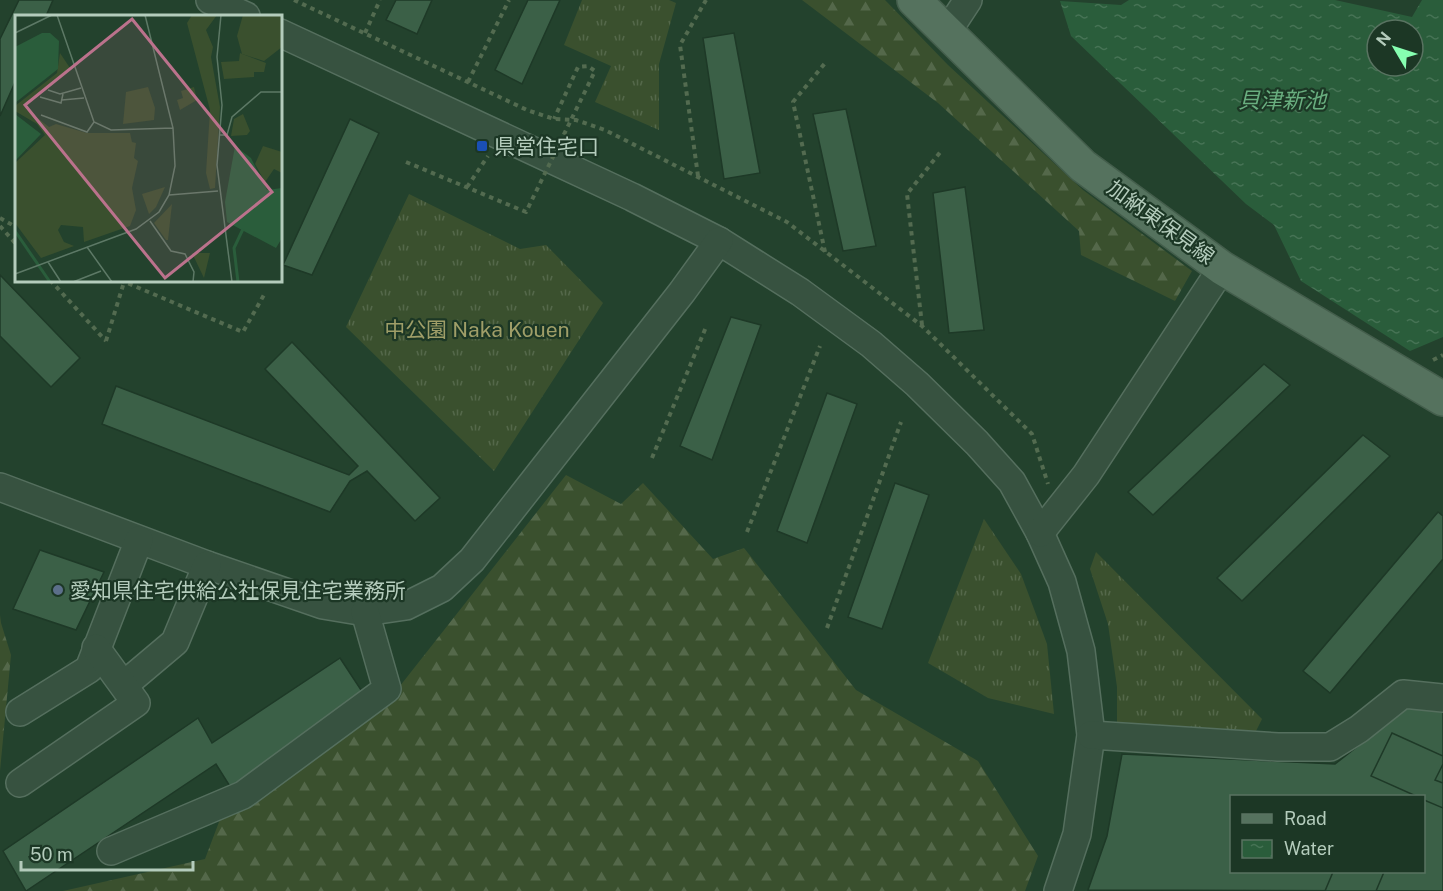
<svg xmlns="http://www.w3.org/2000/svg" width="1443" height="891" font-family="'Public Sans','Noto Sans JP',sans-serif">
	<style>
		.grass { fill: url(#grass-tufts) }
		.forest { fill: url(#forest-firs) }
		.water { fill: url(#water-ripples); fill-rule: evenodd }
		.building { fill: #3b6047; stroke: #1e3927; stroke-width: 1.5; fill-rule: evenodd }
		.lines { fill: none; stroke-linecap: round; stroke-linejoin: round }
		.minor-casing { stroke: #556f5e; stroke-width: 30 }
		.major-casing { stroke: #445e4c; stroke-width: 36 }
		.path { stroke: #536b50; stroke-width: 4; stroke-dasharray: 4.5 4.5; stroke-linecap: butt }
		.minor { stroke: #375240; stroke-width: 27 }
		.major { stroke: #55725e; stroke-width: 33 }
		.path-bridge { stroke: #536b50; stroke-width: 4; stroke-dasharray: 4.5 4.5; stroke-linecap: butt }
		.transit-dot { fill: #1a4fb4; stroke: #1c3725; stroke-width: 2 }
		.service-dot { fill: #5c6f8a; stroke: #1c3725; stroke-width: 2 }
		.labels { text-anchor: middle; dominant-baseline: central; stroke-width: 4.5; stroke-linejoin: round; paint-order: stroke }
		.poi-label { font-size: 21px; fill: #b4ccbc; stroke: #1c3725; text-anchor: start }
		.street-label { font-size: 21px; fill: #b4ccbc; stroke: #1c3725 }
		.park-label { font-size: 21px; fill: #9f9e68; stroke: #1c3725 }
		.water-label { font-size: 22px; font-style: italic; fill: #69ae7f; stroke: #1c3725 }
		.inset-river { fill: none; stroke: #2a5d3b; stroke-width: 3 }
		.inset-road { fill: none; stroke: #5d7966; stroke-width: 1.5 }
		.view { fill: #bb728c; fill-opacity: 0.15; stroke: #bb728c; stroke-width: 3 }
		.inset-edge { fill: none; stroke: #b4ccbc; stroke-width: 3 }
	</style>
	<defs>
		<pattern id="grass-tufts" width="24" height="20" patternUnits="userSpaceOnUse" patternTransform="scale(1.5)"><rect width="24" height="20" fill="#3a502e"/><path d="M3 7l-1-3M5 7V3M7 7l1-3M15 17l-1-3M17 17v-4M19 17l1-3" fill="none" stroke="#54684a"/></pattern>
		<pattern id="forest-firs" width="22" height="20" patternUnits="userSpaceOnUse" patternTransform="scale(1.5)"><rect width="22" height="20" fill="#3a502e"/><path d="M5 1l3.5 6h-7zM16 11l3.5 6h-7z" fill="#54684a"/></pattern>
		<pattern id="water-ripples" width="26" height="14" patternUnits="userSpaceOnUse" patternTransform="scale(1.5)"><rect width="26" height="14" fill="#2a5d3b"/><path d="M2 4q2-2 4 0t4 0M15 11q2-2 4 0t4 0" fill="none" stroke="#467355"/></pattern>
	</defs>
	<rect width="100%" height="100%" fill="#23422d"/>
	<!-- grass -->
	<g class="grass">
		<polygon points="582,0 669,0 676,3 659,64 659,130 595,102 611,66 564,45"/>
		<polygon points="409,194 520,249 546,245 603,303 494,471 346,327"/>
		<polygon points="984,519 1021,574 1047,644 1054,714 988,698 928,663"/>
		<polygon points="1096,552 1262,719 1256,731 1117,722 1117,687 1108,624 1090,569"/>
	</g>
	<!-- forest -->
	<g class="forest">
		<polygon points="802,0 885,0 948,65 1083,190 1192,271 1175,301 1081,255 1079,231 938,103"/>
		<polygon points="566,475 621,504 643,483 713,559 744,548 856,690 978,761 1038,856 1025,891 63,891 205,859 222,814 396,691"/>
		<polygon points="0,615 1,623 11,655 0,771"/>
	</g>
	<!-- water -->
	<path class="water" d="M1129 0H1335L1412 17 1422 0H1443V337L1410 351 1301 281 1274 225 1246 204 1071 36 1060 1 1121 5ZM1377 30H1413V66H1377Z"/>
	<!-- building -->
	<g class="building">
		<polygon points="19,0 53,0 46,16 16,16 16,80 0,116 0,39"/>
		<polygon points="396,0 432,0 417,34 386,20"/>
		<polygon points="528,0 560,0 522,84 495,70"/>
		<polygon points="734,33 760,173 724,179 703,38"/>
		<polygon points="846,109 876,246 843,251 813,114"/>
		<polygon points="350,119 379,133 312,275 283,265"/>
		<polygon points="965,187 984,330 949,333 933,193"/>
		<polygon points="0,275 80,358 51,387 0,336"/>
		<polygon points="731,317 761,325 712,460 680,446"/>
		<polygon points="292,342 440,498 415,521 367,471 350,481 330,512 102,424 116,386 349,475 358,466 265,369"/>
		<polygon points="1264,364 1290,385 1153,515 1128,492"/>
		<polygon points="827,393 857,404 807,543 777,531"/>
		<polygon points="1363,435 1390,456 1242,601 1217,578"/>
		<polygon points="895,483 929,495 882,629 848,617"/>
		<polygon points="1438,512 1443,516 1443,559 1330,693 1303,671"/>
		<polygon points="40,550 104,572 76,630 13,609"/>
		<polygon points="340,658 365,696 231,788 216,764 26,891 3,851 198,718 212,743"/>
		<path d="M1417 700 1443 706V891L1088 890 1107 836 1122 754 1335 764ZM1232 796H1424V872H1232Z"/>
		<polygon points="1392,733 1443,756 1443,764 1435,780 1443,783 1443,808 1424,800 1424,796 1416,796 1371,776"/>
		<polygon points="1333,872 1384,872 1376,891 1325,891"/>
	</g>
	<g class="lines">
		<defs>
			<g id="minor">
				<polyline points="210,0 246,16"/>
				<polyline points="947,32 968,0"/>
				<polyline points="280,33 632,197 719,241 800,292 871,344 917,384 977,443 1012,482 1040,533 1062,582 1081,651 1091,735 1077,834 1058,891"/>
				<polyline points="0,487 207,565 323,605 365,612 406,606 442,588 472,560 682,292 719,241"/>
				<polyline points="1040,533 1086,475 1222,268"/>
				<polyline points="124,685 175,642 207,565"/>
				<polyline points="20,712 89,669 139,540"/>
				<polyline points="1091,735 1278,747 1330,747 1359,729 1403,694 1443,698"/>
				<polyline points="20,783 136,703 96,648"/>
				<polyline points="111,851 243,795 387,689 365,612"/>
			</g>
			<polyline id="major" points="914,0 1083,166 1222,268 1443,399"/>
		</defs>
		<!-- minor casing -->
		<use href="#minor" class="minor-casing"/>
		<!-- major casing -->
		<use href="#major" class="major-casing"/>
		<!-- path -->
		<g class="path">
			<polyline points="294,0 527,110 554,119 576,120 605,130 787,222 922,326 1032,434 1048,484"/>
			<polyline points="365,33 380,0"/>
			<polyline points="468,82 509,0"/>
			<polyline points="698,176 680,45 706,0"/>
			<polyline points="467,187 488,156"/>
			<polyline points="0,218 16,227"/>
			<polyline points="0,226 16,244"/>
			<polyline points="825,252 793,102 826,62"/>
			<polyline points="50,280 106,341"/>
			<polyline points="120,280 243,332 265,293"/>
			<polyline points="922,325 907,194 942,150"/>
			<polyline points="106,341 124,282"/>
			<polyline points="1433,360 1443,355"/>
			<polyline points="652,458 706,327"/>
			<polyline points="747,532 820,346"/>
			<polyline points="827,628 901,422"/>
		</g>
		<!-- minor -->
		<use href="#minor" class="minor"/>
		<!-- major -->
		<use href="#major" class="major"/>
		<!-- path-bridge -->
		<polyline class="path-bridge" points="406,162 526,212 595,71 588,66 578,67 554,119"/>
	</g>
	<!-- markers -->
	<rect class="transit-dot" x="476" y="140" width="12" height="12" rx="3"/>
	<circle class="service-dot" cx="58" cy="590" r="6"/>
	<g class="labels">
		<!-- poi labels -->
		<g class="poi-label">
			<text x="494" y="146">県営住宅口</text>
			<text x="70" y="590">愛知県住宅供給公社保見住宅業務所</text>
		</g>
		<!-- street labels -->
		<g class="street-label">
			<text transform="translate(1161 222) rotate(36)">加納東保見線</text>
		</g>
		<!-- park labels -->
		<g class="park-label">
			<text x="477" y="329">中公園 Naka Kouen</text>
		</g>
		<!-- water labels -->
		<g class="water-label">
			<text x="1282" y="100">貝津新池</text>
		</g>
	</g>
	<!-- overview -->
	<g transform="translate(15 15)">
		<rect width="267" height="267" fill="#23422d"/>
		<path d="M225 38 251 48 249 57H239V62L209 64 206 47 224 46ZM133 72 140 93 139 105 108 109 111 77ZM179 72 182 85 165 95 162 85 168 83 166 76ZM228 99 235 116 232 120 216 121 219 104ZM248 131 267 137V158L259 154 250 167 240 149ZM150 172 141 192 134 199 127 179ZM157 189 153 225H151L139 208ZM177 238H195L189 263Z" fill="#3a502e"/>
		<path d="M177 0H202L191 15 198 32 196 42 205 92 200 173 195 174 191 158 195 95 172 8ZM228 0H267V32L249 46 227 39 222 21ZM45 38 55 53 14 85 11 94 34 112 41 109 72 118H115L117 127 121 128 119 143 123 146 117 173 121 195 115 211 69 227 68 212 46 210 43 215 49 227 59 231 26 243 0 208V148L30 120 22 109 0 96V91L42 58Z" fill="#3a502e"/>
		<path d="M27 18H35L44 26 43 54 0 88V32ZM0 99 26 119 0 146ZM220 131 236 143 252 175 267 173V223L261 233 212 207 210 187Z" fill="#2a5d3b"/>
		<path class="inset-river" d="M0 216 35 267M223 267 219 233 228 214"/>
		<path class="inset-road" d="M42 0 79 107 96 115 158 113M206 0 202 42 207 90 202 150 217 267M0 18 37 0M33 75 45 79 66 73M25 82 46 88 48 79M47 85 69 83M26 100 72 117 79 107M205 120H212L217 102 246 77H267M154 180 203 176M135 206 156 236 170 239 179 257 178 267M72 232 97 267M33 247 46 267M0 259 121 214 144 197 154 180 160 151 158 113 130 0M58 267 86 256"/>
		<path class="view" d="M117 4 257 177 150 263 10 90Z"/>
		<rect width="267" height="267" class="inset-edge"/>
	</g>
	<!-- legend -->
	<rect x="1230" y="795" width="195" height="78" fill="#1c3725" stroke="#597361" stroke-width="1.5"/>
	<rect x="1242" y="814" width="30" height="9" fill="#55725e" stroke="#597361" stroke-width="1.5"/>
	<text x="1284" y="825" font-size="18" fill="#b4ccbc">Road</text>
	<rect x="1242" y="840" width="30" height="18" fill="url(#water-ripples)" stroke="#597361" stroke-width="1.5"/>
	<text x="1284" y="855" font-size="18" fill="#b4ccbc">Water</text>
	<!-- north arrow -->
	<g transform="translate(1395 48) rotate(309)"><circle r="28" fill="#1c3725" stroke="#597361" stroke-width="1.5"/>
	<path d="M0-4.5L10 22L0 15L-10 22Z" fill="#86ffb1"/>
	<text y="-9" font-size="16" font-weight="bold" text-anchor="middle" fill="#b4ccbc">N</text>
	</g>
	<!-- scale -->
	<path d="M21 861v9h172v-9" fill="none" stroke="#b4ccbc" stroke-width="3"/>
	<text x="30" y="861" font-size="18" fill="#b4ccbc" stroke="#1c3725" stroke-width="4.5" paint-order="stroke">50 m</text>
</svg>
